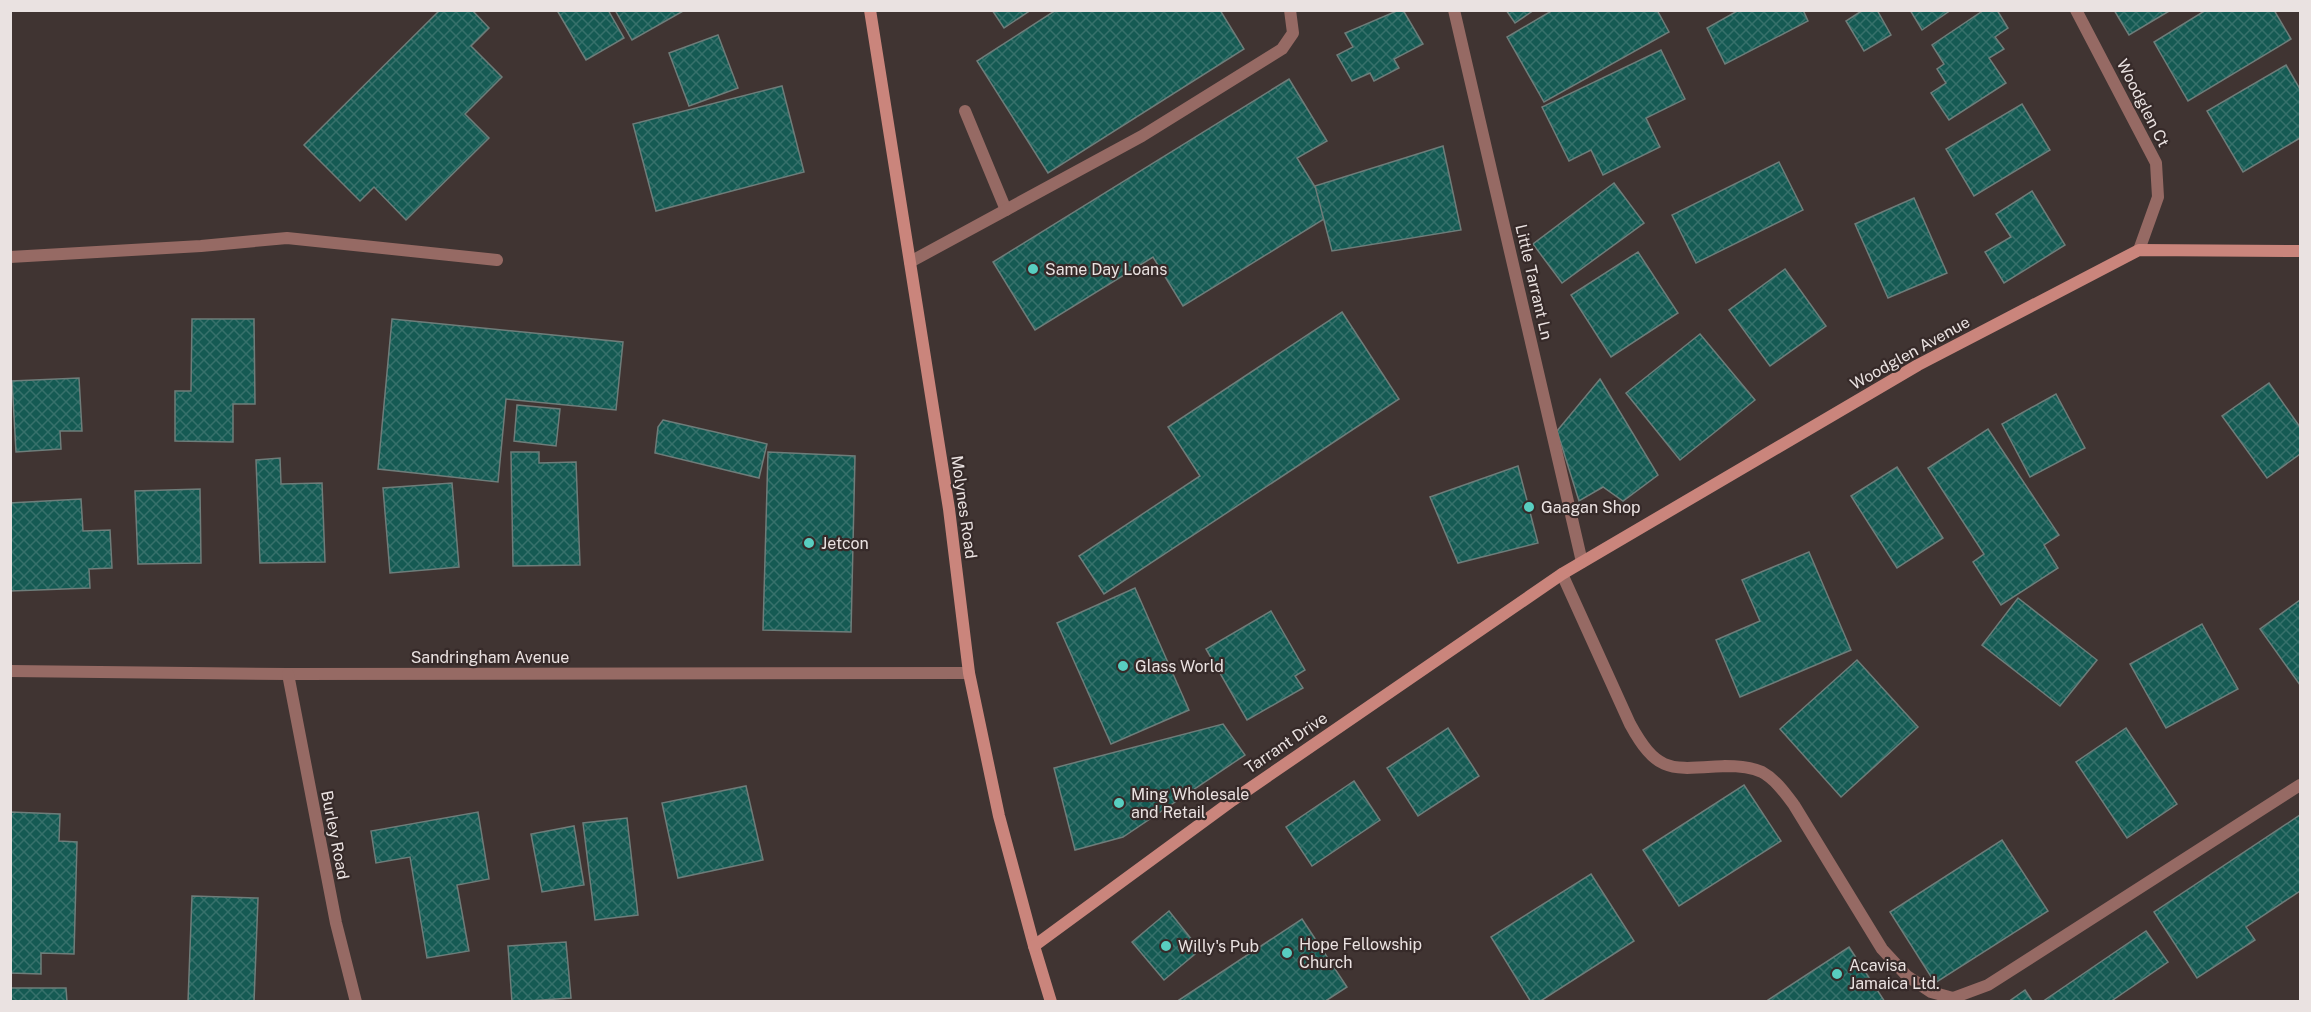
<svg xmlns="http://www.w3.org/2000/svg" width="2311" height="1012" font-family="'Public Sans',sans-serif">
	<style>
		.building { fill: url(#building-cross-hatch); stroke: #6e7d7a; stroke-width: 1.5 }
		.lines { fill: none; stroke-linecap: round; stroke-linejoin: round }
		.lane { stroke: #966a64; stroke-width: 12 }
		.street { stroke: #966a64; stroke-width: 12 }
		.secondary { stroke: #ca857c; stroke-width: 12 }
		.poi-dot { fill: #58cec0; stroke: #362a29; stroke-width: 2 }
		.labels { text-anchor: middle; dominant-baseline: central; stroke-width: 4.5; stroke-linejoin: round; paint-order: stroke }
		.street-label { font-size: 16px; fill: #eae2e1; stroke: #362a29 }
		.poi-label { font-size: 16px; fill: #eae2e1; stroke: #362a29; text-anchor: start }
	</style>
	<defs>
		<pattern id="building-cross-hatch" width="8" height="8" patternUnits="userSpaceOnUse" patternTransform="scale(1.5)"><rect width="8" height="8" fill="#155a53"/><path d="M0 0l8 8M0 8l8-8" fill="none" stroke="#37716b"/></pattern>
	</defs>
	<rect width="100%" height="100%" fill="#403432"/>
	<!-- building -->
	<g class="building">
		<polygon points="440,10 472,10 489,28 471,46 502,77 465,114 489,138 406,220 374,187 360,201 304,145"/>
		<polygon points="561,10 608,10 624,38 586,60 558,12"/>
		<polygon points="615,10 685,10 632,40"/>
		<polygon points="992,10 1031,10 1004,28"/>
		<polygon points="1056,10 1220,10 1244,49 1048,173 977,61"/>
		<polygon points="1399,10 1403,10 1423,44 1394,59 1399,68 1374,81 1370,73 1352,81 1337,55 1353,47 1345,33"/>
		<polygon points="1506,10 1534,10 1515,23"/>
		<polygon points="1553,10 1657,10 1669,32 1544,102 1507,37"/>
		<polygon points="1739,10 1803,10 1808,21 1725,64 1707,28"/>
		<polygon points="1863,10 1877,10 1891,35 1864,51 1846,21"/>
		<polygon points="1910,10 1951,10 1922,30"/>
		<polygon points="1984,10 1997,10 2008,28 1995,37 2004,49 1989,58 2006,83 1949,120 1931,93 1946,83 1937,69 1944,64 1932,45"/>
		<polygon points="2114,10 2171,10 2129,35"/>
		<polygon points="2206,10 2274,10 2291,39 2188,101 2154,42"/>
		<polygon points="718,35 738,88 689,106 669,53"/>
		<polygon points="1661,50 1685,99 1646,118 1660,147 1603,175 1591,150 1569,161 1542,107"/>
		<polygon points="2286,65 2300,89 2300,138 2243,172 2207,111"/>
		<polygon points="1289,79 1327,141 1297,158 1332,214 1183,306 1153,257 1035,330 993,262"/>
		<polygon points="782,86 804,172 656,211 633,124"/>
		<polygon points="2022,104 2050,150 1974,196 1946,149"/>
		<polygon points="1443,146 1461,230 1332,251 1315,186"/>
		<polygon points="1779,162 1803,210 1696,263 1672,215"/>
		<polygon points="1614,183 1644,223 1562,283 1533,244"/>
		<polygon points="2032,191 2065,245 2004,283 1985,252 2011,237 1996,214"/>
		<polygon points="1914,198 1947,273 1888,298 1855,224"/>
		<polygon points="1638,252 1678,313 1611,357 1571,295"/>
		<polygon points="1785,269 1826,326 1770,366 1729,310"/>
		<polygon points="1342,312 1399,399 1104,594 1079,556 1200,476 1168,427"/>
		<polygon points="192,319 254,319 255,404 233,404 233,442 175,441 175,391 191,391"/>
		<polygon points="392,319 623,342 616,410 506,399 498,482 378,469"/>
		<polygon points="1700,334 1755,400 1680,460 1626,393"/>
		<polygon points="79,378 82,431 60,431 61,449 16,452 12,381"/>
		<polygon points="1600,379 1658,475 1623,501 1603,487 1579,501 1557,431"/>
		<polygon points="2269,383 2300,427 2300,454 2267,478 2222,416"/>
		<polygon points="2056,394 2085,448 2030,477 2002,424"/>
		<polygon points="517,405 560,409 556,446 514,441"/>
		<polygon points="663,420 767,444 759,478 655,453 658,427"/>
		<polygon points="1988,429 2059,535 2044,545 2058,568 2001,605 1973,562 1984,554 1928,468"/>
		<polygon points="511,452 539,452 539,463 576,462 580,565 513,566"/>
		<polygon points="768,452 855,456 851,632 763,630"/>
		<polygon points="280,458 281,484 322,483 325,562 260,563 256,460"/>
		<polygon points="1518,466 1538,543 1458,563 1430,497"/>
		<polygon points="1897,467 1943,538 1897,568 1851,496"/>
		<polygon points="452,483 459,567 390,573 383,488"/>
		<polygon points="200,489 201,563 138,564 135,491"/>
		<polygon points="81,499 83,531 110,530 112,568 89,569 90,588 11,591 10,503"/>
		<polygon points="1809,552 1851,650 1740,697 1716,640 1760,621 1742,580"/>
		<polygon points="1135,588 1189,710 1111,744 1057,623"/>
		<polygon points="2018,598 2097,660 2060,706 1982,645"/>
		<polygon points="2300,600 2300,685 2260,629"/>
		<polygon points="1271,611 1305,670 1295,676 1303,688 1247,720 1206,649"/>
		<polygon points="2202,624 2238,689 2166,728 2130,664"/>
		<polygon points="1857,660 1918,727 1841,797 1780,729"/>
		<polygon points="1223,724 1245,755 1123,837 1075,850 1054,768"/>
		<polygon points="1448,728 1479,776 1418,816 1387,768"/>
		<polygon points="2126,728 2177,804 2127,838 2076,762"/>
		<polygon points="1354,781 1380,820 1312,866 1286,827"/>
		<polygon points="1744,785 1781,841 1679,906 1643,850"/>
		<polygon points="746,786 763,860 678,878 662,803"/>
		<polygon points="10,812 60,814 59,841 77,842 74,954 41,953 41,974 10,973"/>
		<polygon points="478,812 489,879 457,885 469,951 427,958 410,857 376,863 371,831"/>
		<polygon points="2300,815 2300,891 2246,927 2255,940 2197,978 2154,912"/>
		<polygon points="627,818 638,915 595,920 583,823"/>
		<polygon points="574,826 584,885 542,892 531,834"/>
		<polygon points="2002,840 2048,911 1935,983 1890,912"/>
		<polygon points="1591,874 1634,941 1539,1002 1531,1002 1491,937"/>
		<polygon points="192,896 258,898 254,1002 188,1002"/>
		<polygon points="1169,911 1200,950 1164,980 1132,942"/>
		<polygon points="1302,919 1347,987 1324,1002 1176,1002"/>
		<polygon points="2146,931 2168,962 2110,1002 2042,1002"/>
		<polygon points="566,942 571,998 512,1002 508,946"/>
		<polygon points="1849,947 1885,1002 1765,1002"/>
		<polygon points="10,988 66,988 67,1002 10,1002"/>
		<polygon points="2025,990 2033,1002 2008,1002"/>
	</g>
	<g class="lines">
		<!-- lane -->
		<g class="lane">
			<polyline points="965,111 1006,210"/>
			<polyline points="910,262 1142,136 1282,49 1293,33 1290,10"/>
		</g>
		<!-- street -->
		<g class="street">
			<polyline points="1454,10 1582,562"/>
			<polyline points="2076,10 2156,163 2158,197 2139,250"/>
			<polyline points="10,257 201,246 287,238 497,260"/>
			<path d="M1562 574 1630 724C1658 775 1671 769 1725 766 1736 766 1751 767 1762 772 1775 779 1785 793 1794 805L1882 949 1907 976 1931 992 1953 998 1988 985 2300 785"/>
			<polyline points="10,671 288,674 969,673"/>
			<polyline points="288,674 336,923 356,1002"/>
		</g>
		<!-- secondary -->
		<g class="secondary">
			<polyline points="870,10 949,509 969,673 999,816 1034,946 1051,1002"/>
			<polyline points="1034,946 1233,800 1562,574 1918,365 2139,250 2300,251"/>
		</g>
	</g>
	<!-- markers -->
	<g class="poi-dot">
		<circle cx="1033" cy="269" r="6"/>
		<circle cx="1529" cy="507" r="6"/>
		<circle cx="809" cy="543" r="6"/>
		<circle cx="1123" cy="666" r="6"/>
		<circle cx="1119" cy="803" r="6"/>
		<circle cx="1166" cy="946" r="6"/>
		<circle cx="1287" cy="953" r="6"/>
		<circle cx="1837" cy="974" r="6"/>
	</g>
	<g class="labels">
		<!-- street labels -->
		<g class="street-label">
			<text transform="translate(2143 103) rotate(63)">Woodglen Ct</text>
			<text transform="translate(1534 282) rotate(77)">Little Tarrant Ln</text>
			<text transform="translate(1910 353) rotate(-29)">Woodglen Avenue</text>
			<text transform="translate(964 507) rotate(82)">Molynes Road</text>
			<text x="490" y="657">Sandringham Avenue</text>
			<text transform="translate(1286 743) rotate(-34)">Tarrant Drive</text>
			<text transform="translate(335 835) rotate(79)">Burley Road</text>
		</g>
		<!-- poi labels -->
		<g class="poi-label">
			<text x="1045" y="269">Same Day Loans</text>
			<text x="1541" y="507">Gaagan Shop</text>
			<text x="821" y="543">Jetcon</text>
			<text x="1135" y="666">Glass World</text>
			<text x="1131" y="794">Ming Wholesale<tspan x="1131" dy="18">and Retail</tspan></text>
			<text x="1299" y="944">Hope Fellowship<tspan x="1299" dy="18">Church</tspan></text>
			<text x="1178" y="946">Willy's Pub</text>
			<text x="1849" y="965">Acavisa<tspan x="1849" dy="18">Jamaica Ltd.</tspan></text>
		</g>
	</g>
	<!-- border -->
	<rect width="2311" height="1012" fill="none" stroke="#eae2e1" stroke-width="24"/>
</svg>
